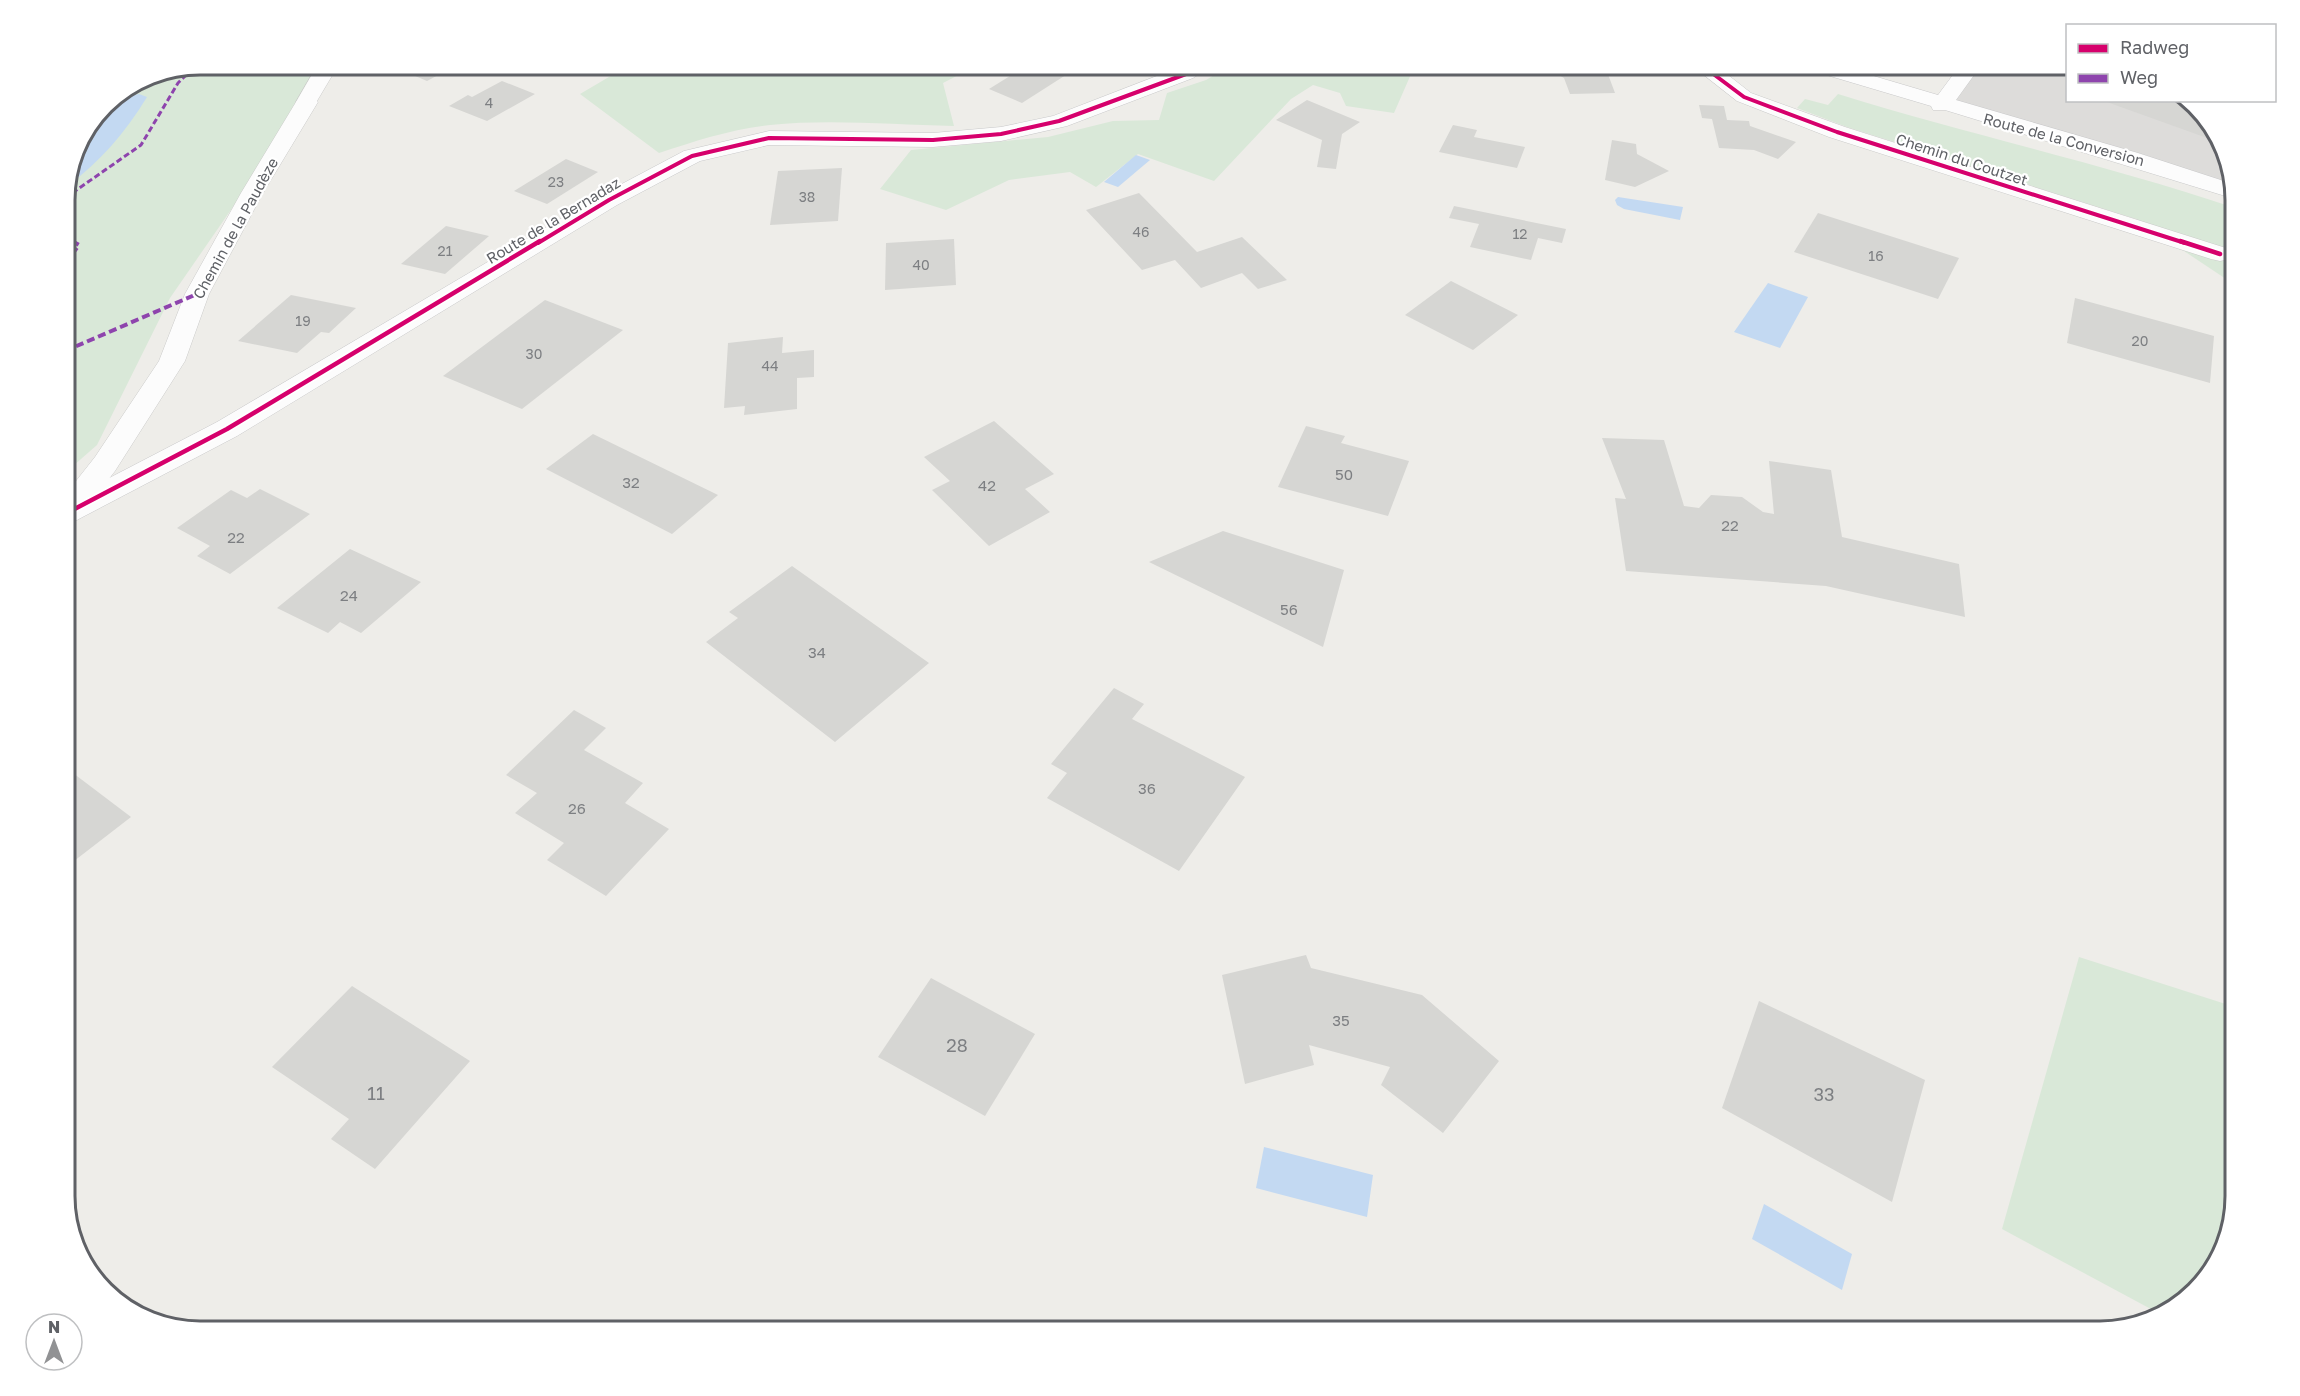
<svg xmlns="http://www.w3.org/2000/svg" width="2300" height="1396" font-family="'Golos Text',sans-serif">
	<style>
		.industrial { fill: #dddcda }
		.green { fill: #d9e8d8 }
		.water { fill: #c3d9f2 }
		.building { fill: #d6d6d3 }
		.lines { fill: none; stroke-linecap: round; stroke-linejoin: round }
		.lane-casing { stroke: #cbcbca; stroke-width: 1 }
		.street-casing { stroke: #cbcbca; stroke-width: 1 }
		.secondary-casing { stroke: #c9c9ca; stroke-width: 1 }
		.lane { fill: #fcfcfc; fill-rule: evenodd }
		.street { fill: #fcfcfc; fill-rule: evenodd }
		.secondary { fill: #fcfcfc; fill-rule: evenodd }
		.quiet-far1 { stroke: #8e44ad; stroke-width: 3; stroke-dasharray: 6 3; stroke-linecap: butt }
		.quiet { stroke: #8e44ad; stroke-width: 4; stroke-dasharray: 8 4; stroke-linecap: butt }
		.cycleway-far1-casing { stroke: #fff; stroke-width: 6 }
		.cycleway-casing { stroke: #fff; stroke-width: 8 }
		.cycleway-far1 { stroke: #d6006c; stroke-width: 4 }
		.cycleway { stroke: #d6006c; stroke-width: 4.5 }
		.labels { text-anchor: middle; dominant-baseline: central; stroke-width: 4.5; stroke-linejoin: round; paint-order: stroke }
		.far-number-label { font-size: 14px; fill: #7d7f82 }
		.far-street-label { font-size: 15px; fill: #5f6166; stroke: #fff }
		.number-label { font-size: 15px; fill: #7d7f82 }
		.near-number-label { font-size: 18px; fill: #7d7f82 }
		.rim { fill: none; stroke: #5f6166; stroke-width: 3 }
	</style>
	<rect width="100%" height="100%" fill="#eeede9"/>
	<!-- industrial -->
	<polygon class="industrial" points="1974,65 2067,65 2068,100 2186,101 2217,132 2235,192 2163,166 1941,105"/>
	<!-- green -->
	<g class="green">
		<path d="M631 64H978V65L943 83 954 126C894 125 831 119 770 125 732 129 695 141 659 153L580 94Z"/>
		<polygon points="200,65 321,65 302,107 170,298 97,445 65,473 65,191 78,140 104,104 148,75"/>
		<polygon points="1231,65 1415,65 1394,113 1346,106 1340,93 1313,85 1291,99 1214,181 1138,154 1096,187 1070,172 1009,180 946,210 880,189 911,150 1048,137 1113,121 1159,120 1167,93 1206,80"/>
		<path d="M1838 94C1970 135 2105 164 2235 208V285L2136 219 1847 127 1797 108 1805 99 1828 105Z"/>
		<polygon points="2079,957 2235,1007 2235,1197 2217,1264 2168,1313 2162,1315 2002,1229"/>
	</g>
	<!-- water -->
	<g class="water">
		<path d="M139 94 147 97C125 133 100 162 66 187 78 140 86 108 139 94Z"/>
		<polygon points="1136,155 1150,160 1118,187 1104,182"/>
		<polygon points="1618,197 1683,207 1680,220 1624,209 1617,205 1615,200"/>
		<polygon points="1768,283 1808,297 1780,348 1734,332"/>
		<polygon points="1264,1147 1373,1175 1367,1217 1256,1188"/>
		<polygon points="1764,1204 1852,1254 1842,1290 1752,1239"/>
	</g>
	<!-- building -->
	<g class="building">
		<polygon points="398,64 459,64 427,81 394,67"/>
		<polygon points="1029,64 1047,64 1069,73 1022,103 989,89"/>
		<polygon points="1556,64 1597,64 1606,69 1615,93 1570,94 1564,78 1547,68"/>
		<polygon points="502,81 535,94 487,121 449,106 468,95 472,97"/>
		<polygon points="1307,100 1360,122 1342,134 1336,169 1317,167 1322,140 1276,120"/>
		<polygon points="2186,100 2217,132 2221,143 2104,101"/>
		<polygon points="1699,105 1724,106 1727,120 1749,121 1750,126 1796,142 1778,159 1754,150 1719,148 1712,119 1702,118"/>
		<polygon points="1453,125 1477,130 1474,137 1525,147 1517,168 1439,152"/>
		<polygon points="1612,140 1636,144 1637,154 1669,171 1635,187 1605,180"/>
		<polygon points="566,159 598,172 547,204 514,191"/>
		<polygon points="842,168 838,221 770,225 778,171"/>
		<polygon points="1139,193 1197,252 1242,237 1287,280 1258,289 1242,273 1201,288 1175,260 1142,270 1086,210"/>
		<polygon points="1454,206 1566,229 1562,243 1538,238 1531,260 1470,247 1479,224 1449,218"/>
		<polygon points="1818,213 1959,258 1938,299 1794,252"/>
		<polygon points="446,226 489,236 445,274 401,264"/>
		<polygon points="954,239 956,285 885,290 886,243"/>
		<polygon points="1451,281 1518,315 1473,350 1405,315"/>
		<polygon points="291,295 356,308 329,333 321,332 297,353 238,341"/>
		<polygon points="2075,298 2214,336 2210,383 2067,343"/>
		<polygon points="545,300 623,330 522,409 443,376"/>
		<polygon points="783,337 782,353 814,350 814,377 797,378 797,409 744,415 745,406 724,408 728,343"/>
		<polygon points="994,421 1054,474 1025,489 1050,512 989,546 932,490 950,481 924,457"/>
		<polygon points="1306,426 1345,436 1341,443 1409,461 1388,516 1278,487"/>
		<polygon points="593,434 718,495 672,534 546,469"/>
		<polygon points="1602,438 1664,440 1684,506 1699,508 1711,495 1742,497 1763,512 1774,514 1769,461 1831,470 1842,537 1959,564 1965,617 1826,586 1626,571 1615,498 1626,499"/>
		<polygon points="260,489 310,514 230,574 197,556 210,546 177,528 231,490 247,498"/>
		<polygon points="1223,531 1344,570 1323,647 1149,562"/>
		<polygon points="350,549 421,582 361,633 340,622 328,633 277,608"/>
		<polygon points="792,566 929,663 835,742 706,642 738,618 729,612"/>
		<polygon points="1114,688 1144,704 1132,719 1245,777 1179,871 1047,798 1067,773 1051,764"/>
		<polygon points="574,710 606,728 584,750 643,783 625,803 669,829 606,896 547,860 564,843 515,813 537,793 506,775"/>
		<polygon points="65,767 131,817 65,868"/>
		<polygon points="1306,955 1311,968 1422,995 1499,1061 1443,1133 1381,1085 1390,1067 1309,1045 1314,1065 1245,1084 1222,975"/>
		<polygon points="931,978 1035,1034 985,1116 878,1057"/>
		<polygon points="352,986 470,1061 375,1169 331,1139 349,1119 272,1067"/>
		<polygon points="1759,1001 1925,1080 1892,1202 1722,1108"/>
	</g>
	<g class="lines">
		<defs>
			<polygon id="lane" points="307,96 314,98 318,102 263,193 209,294 185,361 115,471 77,520 65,523 65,495 95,457 159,361 185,294 241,193 296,102 300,98"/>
			<g id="street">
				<polygon points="318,64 339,64 314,106 300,106 296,102"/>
				<polygon points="1690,64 1714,64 1751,93 1845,127 2229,249 2232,254 2229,259 2220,261 2211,259 1829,137 1737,101"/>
			</g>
			<g id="secondary">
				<polygon points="1188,64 1214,64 1193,78 1067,126 1001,141 933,147 769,145 700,161 617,205 237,436 75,521 65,524 65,501 217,422 601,195 684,151 769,131 933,133 1001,127 1053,116"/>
				<polygon points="1800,64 1833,64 1938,95 1961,64 1982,64 1956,100 2138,153 2233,184 2235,199 1945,110 1933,110 1931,106 1803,68"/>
			</g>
		</defs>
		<!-- lane casing -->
		<use href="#lane" class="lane-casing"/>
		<!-- street casing -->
		<use href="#street" class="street-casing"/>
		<!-- secondary casing -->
		<use href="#secondary" class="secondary-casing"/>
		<!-- lane -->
		<use href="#lane" class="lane"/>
		<!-- street -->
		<use href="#street" class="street"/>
		<!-- secondary -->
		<use href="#secondary" class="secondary"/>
		<!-- quiet-far1 -->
		<g class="quiet-far1">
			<polyline points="65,198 141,145 178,83 196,65"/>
			<polyline points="65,241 75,243"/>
		</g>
		<!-- quiet -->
		<g class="quiet">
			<polyline points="65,264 79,245 72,241"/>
			<polyline points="65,351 197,294"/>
		</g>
		<defs>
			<g id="cycleway-far1">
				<polyline points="1700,64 1744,97 1837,132 2185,243"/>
				<polyline points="538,243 609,200 692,156 769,138 933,140 1001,134 1059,121 1186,74 1204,64"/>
			</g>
			<g id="cycleway">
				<polyline points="2180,241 2220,254"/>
				<polyline points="65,514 227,429 540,241"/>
			</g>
		</defs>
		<!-- cycleway-far1 casing -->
		<use href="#cycleway-far1" class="cycleway-far1-casing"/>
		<!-- cycleway casing -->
		<use href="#cycleway" class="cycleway-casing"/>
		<!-- cycleway-far1 -->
		<use href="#cycleway-far1" class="cycleway-far1"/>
		<!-- cycleway -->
		<use href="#cycleway" class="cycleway"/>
	</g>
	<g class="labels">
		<!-- far-number labels -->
		<g class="far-number-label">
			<text x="489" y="102">4</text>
			<text x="556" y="181">23</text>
			<text x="807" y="196">38</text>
			<text x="1141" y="231">46</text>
			<text x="1520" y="233">12</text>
			<text x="445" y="250">21</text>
			<text x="1876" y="255">16</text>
			<text x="921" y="264">40</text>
			<text x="303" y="320">19</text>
			<text x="2140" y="340">20</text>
			<text x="534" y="353">30</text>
			<text x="770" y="365">44</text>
		</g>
		<!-- far-street labels -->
		<g class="far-street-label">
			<text transform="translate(2064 139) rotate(15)">Route de la Conversion</text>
			<text transform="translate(1962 159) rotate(18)">Chemin du Coutzet</text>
			<text transform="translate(553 220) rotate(-31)">Route de la Bernadaz</text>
			<text transform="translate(235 228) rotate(-61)">Chemin de la Paudèze</text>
		</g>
		<!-- number labels -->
		<g class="number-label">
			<text x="1344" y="474">50</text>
			<text x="631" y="482">32</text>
			<text x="987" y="485">42</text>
			<text x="1730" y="525">22</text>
			<text x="236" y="537">22</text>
			<text x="349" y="595">24</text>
			<text x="1289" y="609">56</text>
			<text x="817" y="652">34</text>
			<text x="1147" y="788">36</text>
			<text x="577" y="808">26</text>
			<text x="1341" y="1020">35</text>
		</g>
		<!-- near-number labels -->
		<g class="near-number-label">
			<text x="957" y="1045">28</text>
			<text x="376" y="1093">11</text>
			<text x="1824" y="1094">33</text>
		</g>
	</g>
	<!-- crop -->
	<path d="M0 0H2300V1396H0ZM200 75H2100A125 125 0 0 1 2225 200V1196A125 125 0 0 1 2100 1321H200A125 125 0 0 1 75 1196V200A125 125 0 0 1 200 75Z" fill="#fff" fill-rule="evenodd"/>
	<path class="rim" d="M200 75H2100A125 125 0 0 1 2225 200V1196A125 125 0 0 1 2100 1321H200A125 125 0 0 1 75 1196V200A125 125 0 0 1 200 75Z"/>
	<!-- legend -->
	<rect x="2066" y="24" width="210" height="78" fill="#ffffff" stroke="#bfc0c2" stroke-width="1.5"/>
	<rect x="2078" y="44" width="30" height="9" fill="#d6006c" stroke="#bfc0c2" stroke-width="1.5"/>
	<text x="2120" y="54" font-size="18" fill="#5f6166">Radweg</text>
	<rect x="2078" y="74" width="30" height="9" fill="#8e44ad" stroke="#bfc0c2" stroke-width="1.5"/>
	<text x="2120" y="84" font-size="18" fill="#5f6166">Weg</text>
	<!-- north arrow -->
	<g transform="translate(54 1342)"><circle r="28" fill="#ffffff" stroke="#bfc0c2" stroke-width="1.5"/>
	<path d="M0-4.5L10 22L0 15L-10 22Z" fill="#919294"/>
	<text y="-9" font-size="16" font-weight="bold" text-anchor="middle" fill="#5f6166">N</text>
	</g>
</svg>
